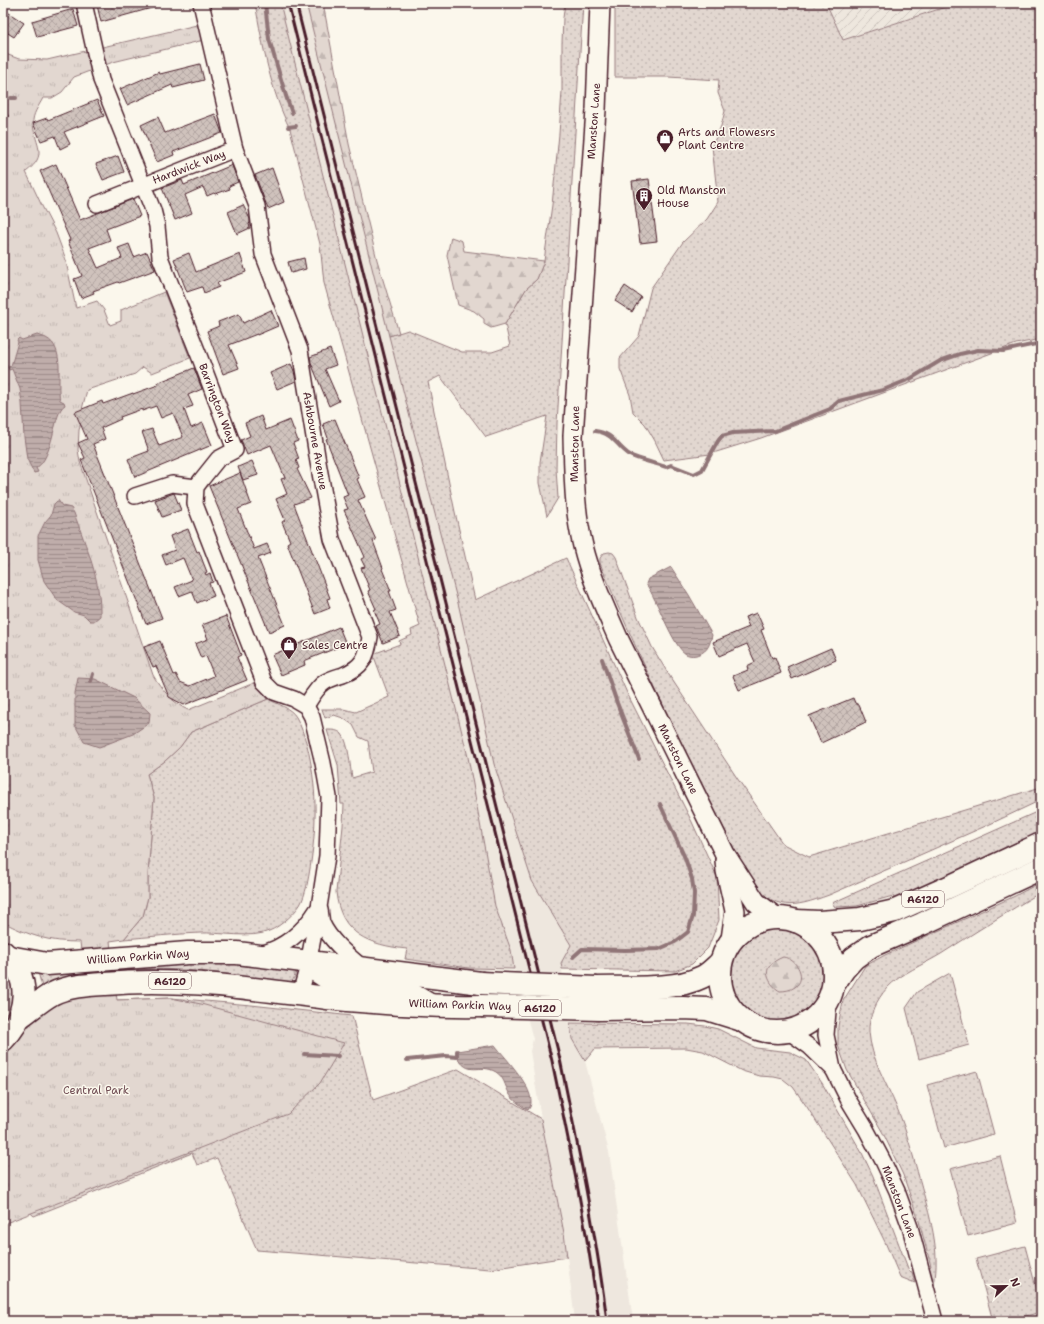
<svg xmlns="http://www.w3.org/2000/svg" width="1044" height="1324" font-family="'Shantell Sans',sans-serif">
	<style>
		.built { fill: #eee7de }
		.industrial { fill: url(#industrial-furrows) }
		.grass { fill: url(#grass-dots); stroke: #967b7e }
		.forest { fill: url(#forest-firs); stroke: #967b7e }
		.park { fill: url(#park-tufts); stroke: #967b7e }
		.water { fill: url(#water-rules); stroke: #907477 }
		.lines { fill: none; stroke-linecap: round; stroke-linejoin: round }
		.stream { stroke: #907477; stroke-width: 4 }
		.building { fill: url(#building-cross-hatch); stroke: #4a1f2b }
		.minor-casing { stroke: #4a1f2b; stroke-width: 18 }
		.tertiary-casing { stroke: #4a1f2b; stroke-width: 22 }
		.trunk-casing { stroke: #4a1f2b; stroke-width: 25 }
		.minor { stroke: #fbf7ec; stroke-width: 15 }
		.tertiary { stroke: #fbf7ec; stroke-width: 19 }
		.trunk { stroke: #fbf7ec; stroke-width: 22 }
		.rail { stroke: #4a1f2b; stroke-width: 3 }
		.trunk-bridge-casing { stroke: #4a1f2b; stroke-width: 25; stroke-linecap: butt }
		.trunk-bridge { stroke: #fbf7ec; stroke-width: 22 }
		.labels { text-anchor: middle; dominant-baseline: central; stroke-width: 3; stroke-linejoin: round; paint-order: stroke }
		.shield { fill: #fbf7ec; stroke: #7f6065; stroke-width: 1 }
		.shield-label { font-size: 10px; font-weight: bold; fill: #4a1f2b }
		.street-label { font-size: 11px; fill: #4a1f2b; stroke: #fbf7ec }
		.poi-label { font-size: 11px; fill: #4a1f2b; stroke: #fbf7ec; text-anchor: start }
		.park-label { font-size: 11px; fill: #704d54; stroke: #fbf7ec }
	</style>
	<defs>
		<pattern id="industrial-furrows" width="10" height="10" patternUnits="userSpaceOnUse"><rect width="10" height="10" fill="#eee7de"/><path d="M-1 1l2-2M0 10L10 0M9 11l2-2" fill="none" stroke="#cec6bf"/></pattern>
		<pattern id="grass-dots" width="8" height="8" patternUnits="userSpaceOnUse"><rect width="8" height="8" fill="#e2d7d0"/><path d="M2 2h.1M6 6h.1" fill="none" stroke="#c3b8b3" stroke-width="1.8" stroke-linecap="round"/></pattern>
		<pattern id="forest-firs" width="22" height="20" patternUnits="userSpaceOnUse"><rect width="22" height="20" fill="#e2d7d0"/><path d="M5 1l3.5 6h-7zM16 11l3.5 6h-7z" fill="#c3b8b3"/></pattern>
		<pattern id="park-tufts" width="24" height="20" patternUnits="userSpaceOnUse"><rect width="24" height="20" fill="#e2d7d0"/><path d="M3 7l-1-3M5 7V3M7 7l1-3M15 17l-1-3M17 17v-4M19 17l1-3" fill="none" stroke="#c3b8b3"/></pattern>
		<pattern id="water-rules" width="6" height="5" patternUnits="userSpaceOnUse"><rect width="6" height="5" fill="#bfadaa"/><path d="M0 2.5h6" fill="none" stroke="#9d8c8b"/></pattern>
		<pattern id="building-cross-hatch" width="8" height="8" patternUnits="userSpaceOnUse"><rect width="8" height="8" fill="#cfc2bc"/><path d="M0 0l8 8M0 8l8-8" fill="none" stroke="#b3a6a2"/></pattern>
	</defs>
	<rect width="100%" height="100%" fill="#fbf7ec"/>
	<filter id="ink" filterUnits="userSpaceOnUse"><feTurbulence type="fractalNoise" baseFrequency=".025" numOctaves="2"/><feDisplacementMap in="SourceGraphic" scale="8" xChannelSelector="R" yChannelSelector="G"/><feConvolveMatrix kernelMatrix="1 2 1 2 8 2 1 2 1" color-interpolation-filters="sRGB"/></filter>
	<g filter="url(#ink)">
		<!-- built -->
		<polygon class="built" points="279,3 306,3 459,607 494,764 532,881 571,945 561,963 572,1039 585,1061 609,1152 633,1321 575,1321 564,1233 541,1119 530,1051 533,1039 514,969 511,950 495,906 468,757"/>
		<!-- industrial -->
		<g class="industrial">
			<polygon points="692,3 752,3 745,5 692,7"/>
			<polygon points="826,3 958,3 843,40"/>
		</g>
		<!-- grass -->
		<g class="grass">
			<path d="M255 3H280L468 757 495 906 511 950 514 969 469 968 405 959 407 949C369 945 340 934 336 892L343 826 344 804H341L338 765 327 730C333 730 338 730 342 734 349 743 350 767 352 778L372 772 368 741 359 737 353 725 343 718 334 715 325 718 322 709H343L356 712 389 697 373 654 400 644 399 641 412 635 411 630 420 626 324 283 320 244 290 129C270 89 263 47 255 3Z"/>
			<polygon points="565,3 583,3 557,423 556,469 558,498 547,516 540,483 540,462 547,416 486,437 440,376 428,382 455,512 475,600 566,558 627,693 692,822 717,877 719,920 708,948 692,964 675,971 562,969 561,963 571,945 532,881 494,764 459,607 389,336 408,330 462,352 492,352 510,346 505,324 526,289 537,279 544,261 552,205 559,134 562,91 562,43 563,18"/>
			<polygon points="615,3 692,3 692,7 745,5 752,3 826,3 843,40 958,3 1041,3 1041,339 1016,344 761,438 710,454 664,460 655,441 645,424 633,412 630,395 620,369 620,358 639,336 651,288 683,242 707,219 718,202 712,146 721,126 725,111 718,93 719,80 668,77 615,77"/>
			<path d="M609 552 613 553 616 557 638 617 652 647 669 675 737 778 783 844 809 857 1041 787V800L988 825 829 895C793 908 775 912 749 879 698 775 643 671 600 563V558L604 553Z"/>
			<path d="M268 699C277 704 291 708 296 717 301 725 304 736 307 745 317 786 317 821 311 862 309 875 307 889 302 901 298 911 280 927 269 931 252 939 219 932 200 933 174 934 149 937 124 939L143 916 148 897V874L154 798 147 774 165 761 180 747 191 732Z"/>
			<polygon points="1041,810 1041,835 896,902 893,896 857,906 835,907 832,903"/>
			<path d="M1041 882V892C1007 912 974 933 941 954 923 965 901 973 887 988 877 999 868 1017 869 1032 871 1059 887 1084 897 1108 907 1132 913 1156 920 1181 929 1214 941 1250 934 1285L929 1267 931 1266 919 1221 903 1175 883 1133 847 1070 838 1045V1026L843 1001 865 966 885 955 1015 896Z"/>
			<path d="M771 927C776 927 782 926 786 927 813 933 830 962 823 988 820 1002 811 1013 797 1020 738 1047 698 957 756 930 761 928 767 928 771 927Z"/>
			<path d="M236 963 296 968C295 976 295 980 288 984 228 973 166 964 105 973 84 976 63 984 42 987L38 972 147 964Z"/>
			<polygon points="3,964 5,966 15,995 3,1027"/>
			<polygon points="950,973 969,1045 919,1059 906,1008 917,992"/>
			<polygon points="171,998 251,1005 352,1016 373,1100 458,1069 541,1119 564,1233 567,1257 490,1269 257,1250 217,1158 197,1165 192,1153 34,1216 14,1198 3,1102 117,1000"/>
			<polygon points="570,1023 688,1024 705,1026 718,1029 756,1048 790,1052 806,1060 822,1083 862,1153 873,1176 909,1271 912,1272 915,1283 900,1277 885,1242 857,1185 807,1107 793,1087 783,1079 774,1077 759,1076 742,1071 703,1051 686,1048 595,1049 585,1061 572,1039"/>
			<polygon points="977,1071 994,1134 944,1148 927,1085"/>
			<polygon points="1000,1156 1017,1223 968,1236 950,1169"/>
			<polygon points="1025,1246 1041,1306 1041,1312 1007,1321 993,1321 976,1259"/>
		</g>
		<!-- forest -->
		<g class="forest">
			<polygon points="306,3 323,3 349,144 377,260 399,333 389,336"/>
			<polygon points="451,237 462,241 464,251 544,261 537,279 526,289 505,324 491,328 484,324 484,319 474,311 458,305 447,255"/>
			<path d="M783 957C798 959 807 979 795 987 791 990 785 991 780 991 772 987 764 975 769 967 772 962 778 959 783 957Z"/>
		</g>
		<!-- park -->
		<path class="park" d="M201 24 204 40 113 62 74 77 62 92 52 98H43C39 106 32 114 33 124 35 146 49 154 26 172L42 206 56 233 65 257 76 308 97 301 104 310 110 325 121 321V310L164 292 190 358 152 373 143 367 135 374 87 390 81 413 82 420 79 430 78 450 80 462 153 675C161 689 174 704 188 710L254 683 268 699 191 732 180 747 165 761 147 774 154 798 148 874V897L143 916 124 939 110 941 117 1000 171 998 201 1004 344 1043 320 1083 288 1114 3 1224V1049L49 1004 86 992 80 942C49 942 30 936 3 922V53L19 59 47 60Z"/>
		<!-- water -->
		<g class="water">
			<path d="M37 335C40 336 44 337 46 338 66 348 56 382 60 400L64 402 65 405C53 411 54 458 36 468L38 472 34 473 27 459 24 437 22 403 20 389 12 369 9 370 8 367 11 366 18 342 17 340 19 338 22 340Z"/>
			<path d="M58 500 62 506 71 508 74 513C86 547 101 579 100 616L94 621H90L84 615 74 612 57 600 44 581 38 560V536L45 522 51 515 54 504Z"/>
			<path d="M671 567 689 595 712 635C710 644 708 651 699 654 695 656 690 656 686 654 673 647 657 599 646 584L648 579Z"/>
			<polygon points="78,678 95,679 134,698 150,713 149,723 133,734 99,747 84,742 75,725 75,693"/>
			<path d="M495 1045C504 1057 542 1095 528 1110 522 1106 512 1100 509 1093 505 1086 504 1077 496 1072 479 1062 469 1079 456 1055L457 1051Z"/>
		</g>
		<g class="lines">
			<!-- stream -->
			<g class="stream">
				<polyline points="265,3 269,39 286,96 292,113"/>
				<polyline points="11,98 16,98"/>
				<polyline points="3,113 7,116"/>
				<polyline points="288,127 296,126"/>
				<path d="M595 431C614 433 616 446 630 455 636 459 658 464 666 467L671 465 694 474 702 470 718 441 722 436 733 433 775 431 830 409 839 401 883 390 910 379 940 361 960 354 978 350 1003 351 1041 343"/>
				<polyline points="602,659 617,703 639,759"/>
				<polyline points="91,681 93,674"/>
				<polyline points="573,957 582,949 625,950 659,949 675,942 688,932 693,916 694,893 692,879 685,858 660,804"/>
				<polyline points="304,1054 338,1056"/>
				<polyline points="407,1060 446,1056 457,1057 457,1051"/>
			</g>
		</g>
		<!-- building -->
		<g class="building">
			<polygon points="105,3 159,3 159,6 101,22 97,5"/>
			<polygon points="3,9 24,23 14,37 3,30"/>
			<polygon points="73,9 78,26 37,37 32,21"/>
			<polygon points="200,64 204,80 173,88 172,85 127,105 120,89 159,72 160,74"/>
			<polygon points="97,100 104,116 64,132 70,144 60,149 55,136 41,141 33,123 47,118 48,120"/>
			<polygon points="215,114 222,133 173,152 174,155 157,162 141,125 158,117 165,133"/>
			<polygon points="118,156 124,172 103,180 96,164"/>
			<polygon points="56,164 80,220 133,199 140,216 106,229 110,240 89,248 98,268 122,258 118,248 129,244 134,257 147,252 155,270 119,283 118,282 93,291 94,293 81,298 74,279 82,276 68,241 70,240 40,171"/>
			<polygon points="232,165 238,182 229,186 230,189 215,194 214,193 207,196 203,187 185,195 192,213 175,220 162,188 182,180 184,185"/>
			<polygon points="272,168 284,202 268,209 255,175"/>
			<polygon points="649,179 657,241 640,243 632,181"/>
			<polygon points="243,205 250,219 250,223 249,224 250,228 237,234 228,212"/>
			<polygon points="189,253 196,272 240,254 246,272 217,283 219,287 204,293 202,287 187,292 174,259"/>
			<polygon points="304,258 306,269 291,273 288,262"/>
			<polygon points="625,286 641,297 632,312 615,301"/>
			<polygon points="271,310 278,326 257,335 257,334 229,345 239,368 223,374 207,331 219,326 218,322 239,314 243,323"/>
			<polygon points="330,349 336,365 325,369 339,401 329,406 311,363 310,357"/>
			<polygon points="291,364 294,371 296,381 277,389 270,373"/>
			<polygon points="194,368 202,389 188,395 193,406 184,409 191,428 203,423 212,445 135,477 128,459 149,451 142,432 152,429 159,446 183,437 173,413 161,418 156,406 142,411 142,409 120,417 121,419 101,428 105,439 93,444 162,618 146,624 81,460 85,458 78,443 87,439 75,412 102,401 103,404 133,393 133,394 158,385 157,383"/>
			<polygon points="261,416 266,430 290,420 298,441 293,443 299,459 296,460 299,468 297,469 311,498 294,504 330,598 327,599 330,608 315,614 287,543 290,541 282,522 285,520 276,499 287,494 281,479 285,478 271,445 247,455 241,440 250,436 245,423"/>
			<polygon points="335,419 359,478 357,479 365,497 358,500 376,540 373,541 383,568 382,569 391,591 389,591 396,610 390,612 400,636 383,643 376,626 380,624 374,610 376,609 368,591 370,590 361,568 365,567 361,559 365,557 344,510 348,509 343,497 348,495 326,439 328,438 323,424"/>
			<polygon points="252,461 258,475 243,480 238,467"/>
			<polygon points="240,473 251,504 238,509 254,549 267,544 271,553 258,558 285,625 269,632 209,486"/>
			<polygon points="174,493 181,510 162,517 155,500"/>
			<polygon points="188,529 197,552 199,551 203,562 207,572 205,573 206,575 210,573 213,582 209,583 214,596 197,603 192,591 179,596 175,587 192,580 183,558 166,565 162,555 175,550 170,536"/>
			<polygon points="757,613 764,629 761,630 772,658 775,657 781,673 739,690 733,676 748,670 747,666 755,662 747,644 719,656 713,642 749,627 745,617"/>
			<polygon points="226,616 241,655 237,657 247,680 184,705 169,697 156,666 153,667 144,647 160,641 174,675 176,674 180,682 190,686 214,676 206,656 201,658 195,644 208,639 202,625"/>
			<polygon points="339,627 346,644 304,661 305,665 281,675 272,655"/>
			<polygon points="831,648 836,660 792,679 787,667"/>
			<polygon points="853,698 855,703 859,705 866,722 821,743 809,716"/>
		</g>
		<g class="lines">
			<defs>
				<g id="minor">
					<polyline points="84,3 101,80 153,210 157,226 160,257 200,358 235,450 218,459 202,479 196,487 195,504 264,682 274,692 294,699 306,706 312,717 323,763 329,797 327,856 319,907 307,969 300,994"/>
					<path d="M201 3 235 149 257 206 263 254 300 350 318 462 332 539 370 637C367 657 363 667 343 675 337 677 330 679 325 682 317 687 311 698 306 706"/>
					<polyline points="97,204 235,149"/>
					<polyline points="135,496 172,484 196,487"/>
					<path d="M320 910C321 914 321 919 322 923 330 941 349 956 363 968"/>
					<path d="M260 954C284 948 304 931 317 910"/>
					<polyline points="307,969 324,980 411,990 435,1004"/>
					<polyline points="829,999 826,1035 833,1069 849,1101 866,1129 883,1161 897,1191 910,1227 935,1321"/>
					<polyline points="789,1032 810,1047 833,1069"/>
				</g>
				<g id="tertiary">
					<path d="M600 3 596 110 573 436C574 473 574 510 583 546 591 578 605 608 618 638L725 854 756 902 777 918"/>
					<polyline points="725,860 726,871 735,911 731,939"/>
				</g>
				<g id="trunk">
					<circle cx="777" cy="975" r="57"/>
					<polyline points="796,921 819,922 860,919 895,911 951,886 1041,844"/>
					<path d="M3 952C32 977 29 1014 3 1040"/>
					<polyline points="9,957 47,964 188,953 237,953 481,983"/>
					<polyline points="834,984 844,969 854,958 871,946 922,924 1041,868"/>
					<path d="M597 988C628 987 674 991 702 977 709 974 715 967 721 962"/>
					<polyline points="599,1009 682,1008 707,1009 739,1019"/>
					<path d="M20 1017C30 1010 41 1000 52 994 68 986 88 985 105 984 182 977 252 989 327 998 378 1003 430 1007 481 1006"/>
				</g>
			</defs>
			<!-- minor casing -->
			<use href="#minor" class="minor-casing"/>
			<!-- tertiary casing -->
			<use href="#tertiary" class="tertiary-casing"/>
			<!-- trunk casing -->
			<use href="#trunk" class="trunk-casing"/>
			<!-- minor -->
			<use href="#minor" class="minor"/>
			<!-- tertiary -->
			<use href="#tertiary" class="tertiary"/>
			<!-- trunk -->
			<use href="#trunk" class="trunk"/>
			<!-- rail -->
			<g class="rail">
				<path d="M288 3 552 1061C570 1147 588 1233 599 1321"/>
				<path d="M296 3 560 1059C578 1146 596 1233 607 1321"/>
			</g>
			<defs>
				<g id="trunk-bridge">
					<polyline points="481,983 597,988"/>
					<polyline points="481,1006 599,1009"/>
				</g>
			</defs>
			<!-- trunk-bridge casing -->
			<use href="#trunk-bridge" class="trunk-bridge-casing"/>
			<!-- trunk-bridge -->
			<use href="#trunk-bridge" class="trunk-bridge"/>
		</g>
	</g>
	<!-- icons -->
	<defs>
		<symbol id="shop-pin" viewBox="-11 -11 22 30"><path d="M0 17L-7.5 6A9.5 9.5 0 1 1 7.5 6Z" fill="#4a1f2b" stroke="#fbf7ec"/><path d="M-5-2.5h2.3a2.7 3.5 0 0 1 5.4 0H5L5.5 6h-11ZM-1.5-2.5h3a1.5 2.3 0 0 0-3 0Z" fill="#fff"/></symbol>
		<symbol id="building-pin" viewBox="-11 -11 22 30"><path d="M0 17L-7.5 6A9.5 9.5 0 1 1 7.5 6Z" fill="#4a1f2b" stroke="#fbf7ec"/><path d="M-4-6H4V6H1V3H-1V6H-4ZM-2.5-4.3h1.7v1.8h-1.7ZM.8-4.3h1.7v1.8H.8ZM-2.5-1h1.7V.8h-1.7ZM.8-1h1.7V.8H.8Z" fill="#fff"/></symbol>
	</defs>
	<g fill-rule="evenodd">
		<use href="#shop-pin" x="655" y="128" width="20" height="27"/>
		<use href="#building-pin" x="634" y="186" width="20" height="27"/>
		<use href="#shop-pin" x="279" y="635" width="20" height="27"/>
	</g>
	<g class="labels">
		<!-- shield labels -->
		<g class="shield">
			<rect x="902" y="891" width="42" height="16" rx="3"/>
			<rect x="149" y="973" width="42" height="16" rx="3"/>
			<rect x="519" y="1000" width="42" height="16" rx="3"/>
		</g>
		<g class="shield-label">
			<text x="923" y="899">A6120</text>
			<text x="170" y="981">A6120</text>
			<text x="540" y="1008">A6120</text>
		</g>
		<!-- street labels -->
		<g class="street-label">
			<text transform="translate(594 121) rotate(-86)">Manston Lane</text>
			<text transform="translate(189 167) rotate(-21)">Hardwick Way</text>
			<text transform="translate(217 403) rotate(69)">Barrington Way</text>
			<text transform="translate(315 441) rotate(80)">Ashbourne Avenue</text>
			<text transform="translate(575 444) rotate(-89)">Manston Lane</text>
			<text transform="translate(678 759) rotate(64)">Manston Lane</text>
			<text transform="translate(138 957) rotate(-4)">William Parkin Way</text>
			<text transform="translate(460 1005) rotate(2)">William Parkin Way</text>
			<text transform="translate(899 1202) rotate(69)">Manston Lane</text>
		</g>
		<!-- poi labels -->
		<g class="poi-label">
			<text x="678" y="132">Arts and Flowesrs<tspan x="678" dy="13">Plant Centre</tspan></text>
			<text x="657" y="190">Old Manston<tspan x="657" dy="13">House</tspan></text>
			<text x="302" y="645">Sales Centre</text>
		</g>
		<!-- park labels -->
		<g class="park-label">
			<text x="96" y="1090">Central Park</text>
		</g>
	</g>
	<!-- margin -->
	<rect width="1044" height="1324" fill="none" stroke="#fbf7ec" stroke-width="16"/>
	<rect x="8" y="8" width="1028" height="1308" fill="none" stroke="#4a1f2b" stroke-width="1.5" filter="url(#ink)"/>
	<!-- north arrow -->
	<g transform="translate(1006 1286) rotate(68)" stroke="#fbf7ec" stroke-width="3" paint-order="stroke">
	<path d="M0-3L7 15L0 10L-7 15Z" fill="#4a1f2b"/>
	<text y="-6" font-size="11" font-weight="bold" text-anchor="middle" fill="#4a1f2b">N</text>
	</g>
</svg>
